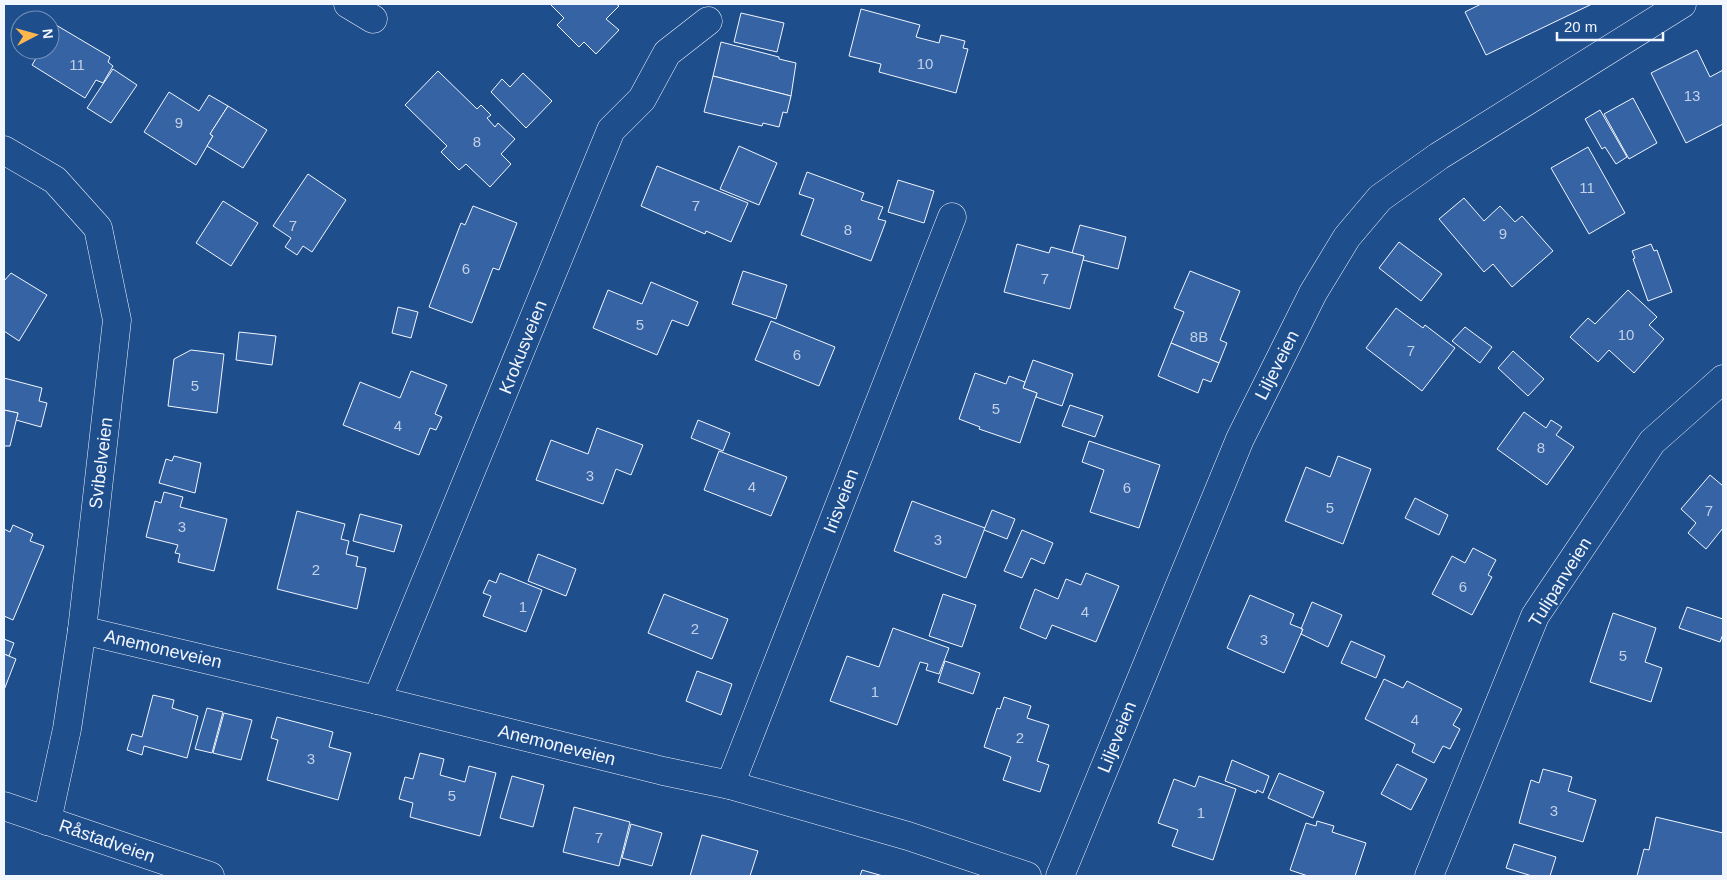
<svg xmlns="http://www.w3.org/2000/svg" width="1727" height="880" font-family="Helvetica,sans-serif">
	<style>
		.building { fill: #3563a3; stroke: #f2f6ff }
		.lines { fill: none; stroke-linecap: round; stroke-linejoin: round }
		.minor-casing { stroke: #f2f6ff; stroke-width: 29 }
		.major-casing { stroke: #f2f6ff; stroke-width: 29 }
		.minor { stroke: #1f4e8c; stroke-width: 28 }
		.major { stroke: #1f4e8c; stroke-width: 28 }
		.labels { text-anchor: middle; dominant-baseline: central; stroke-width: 4; stroke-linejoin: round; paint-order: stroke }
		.number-label { font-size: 15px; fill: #c3d1e8 }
		.street-label { font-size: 18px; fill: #f2f6ff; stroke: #1f4e8c }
	</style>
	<rect width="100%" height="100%" fill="#1f4e8c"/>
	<!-- building -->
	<g class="building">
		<polygon points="550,4 616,4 619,6 606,19 619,30 596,54 584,42 579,47 557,25 564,18"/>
		<polygon points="1481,4 1592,4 1486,55 1465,12"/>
		<polygon points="861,9 920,25 916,37 939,43 941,35 965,41 963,48 968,49 956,93 879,72 881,64 849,56"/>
		<polygon points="741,13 784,23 777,52 734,42"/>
		<polygon points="56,25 110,57 108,62 113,66 103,83 96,80 85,98 32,65 41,50 50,50 50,36"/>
		<polygon points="721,42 779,57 779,59 796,63 791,96 713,76"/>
		<polygon points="1697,50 1710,77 1723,70 1723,124 1686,143 1651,73"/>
		<polygon points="113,69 137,85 111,123 87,108"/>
		<polygon points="438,71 477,109 481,105 491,115 487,118 495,127 498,123 515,139 501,154 511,164 490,187 466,164 459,170 441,152 447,146 405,105"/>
		<polygon points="523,73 552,101 526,128 491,92 502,79 510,87"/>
		<polygon points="713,76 791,96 787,113 783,112 779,127 763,123 762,126 704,112"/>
		<polygon points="169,92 199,111 209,95 228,106 210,134 213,136 196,165 144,132"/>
		<polygon points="1633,98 1657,143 1629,159 1604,114"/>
		<polygon points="228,106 267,130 243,168 207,146 213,136 210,134"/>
		<polygon points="1600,110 1627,157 1616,164 1605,147 1602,149 1585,119"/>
		<polygon points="739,146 777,163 759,205 720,189"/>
		<polygon points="1588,147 1625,213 1589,234 1551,168"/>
		<polygon points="657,166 748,203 731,242 706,231 705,234 641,206"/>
		<polygon points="807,172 864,193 861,200 883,207 878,219 886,221 871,261 801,235 814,199 799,194"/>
		<polygon points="308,174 346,200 312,252 303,246 297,255 285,247 291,238 273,226"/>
		<polygon points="898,180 934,191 924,223 888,212"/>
		<polygon points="1464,198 1484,221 1500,206 1515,222 1522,216 1553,251 1512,287 1493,264 1484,272 1439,219"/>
		<polygon points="223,201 258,223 231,266 196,243"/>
		<polygon points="473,206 517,223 499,270 493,268 472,323 429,307 461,223 465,225"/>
		<polygon points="1080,225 1126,237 1118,269 1083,260 1084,256 1072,253"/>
		<polygon points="1399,242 1442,274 1421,301 1379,268"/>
		<polygon points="1017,244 1049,253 1051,247 1084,256 1070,309 1004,292"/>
		<polygon points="1651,244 1654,251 1657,250 1672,292 1648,301 1633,259 1635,258 1632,251"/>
		<polygon points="743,271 787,285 776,319 732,304"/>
		<polygon points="1190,271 1240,291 1220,340 1227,343 1219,363 1171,343 1184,312 1174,308"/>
		<polygon points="11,273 47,295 19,341 4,331 4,281"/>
		<polygon points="651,282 698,302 688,326 672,320 657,355 593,328 608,290 642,304"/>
		<polygon points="1628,290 1657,317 1649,325 1664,339 1634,373 1609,350 1598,362 1570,337 1588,318 1595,324"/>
		<polygon points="398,307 418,312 411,338 392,333"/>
		<polygon points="1396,308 1423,328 1425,325 1455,348 1422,391 1366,348"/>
		<polygon points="771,321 835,347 819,386 755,360"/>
		<polygon points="1465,327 1492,347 1480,363 1452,341"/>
		<polygon points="239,332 276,336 272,365 236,360"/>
		<polygon points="1171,343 1219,363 1211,382 1203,379 1198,393 1158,376"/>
		<polygon points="191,350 224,354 217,413 168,406 174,359"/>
		<polygon points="1513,351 1544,379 1528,396 1498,368"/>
		<polygon points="1033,360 1073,374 1062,406 1036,397 1037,393 1023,388"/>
		<polygon points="411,371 447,385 435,414 442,417 436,430 430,428 419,455 343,425 360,382 400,398"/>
		<polygon points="975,373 1006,384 1009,376 1025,382 1023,388 1037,393 1020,443 979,429 980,427 959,419"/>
		<polygon points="4,378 42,388 39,401 47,403 41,427 16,420 18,413 4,410"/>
		<polygon points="1070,405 1103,416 1095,437 1062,426"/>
		<polygon points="4,410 18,413 10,446 4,446"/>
		<polygon points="1524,412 1546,428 1551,420 1562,427 1556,435 1574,447 1547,485 1497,449"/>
		<polygon points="698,420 730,433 723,451 691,438"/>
		<polygon points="597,428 643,445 631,475 616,469 603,504 536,480 551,440 588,454"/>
		<polygon points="1089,441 1160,465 1139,528 1090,512 1104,470 1082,462"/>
		<polygon points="719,451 787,477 771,516 704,490"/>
		<polygon points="174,456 201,463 195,493 159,483 166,459 172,461"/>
		<polygon points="1338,456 1371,469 1343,544 1285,521 1306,467 1330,477"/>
		<polygon points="1710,475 1723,486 1723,528 1706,549 1688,533 1696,523 1681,509"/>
		<polygon points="164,492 183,497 180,507 227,519 214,571 178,562 180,554 175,553 178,545 146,537 155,501 161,503"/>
		<polygon points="1415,498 1448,515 1439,535 1405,518"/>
		<polygon points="912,501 985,528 966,578 894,551"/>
		<polygon points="992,510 1015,519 1007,539 984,530"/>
		<polygon points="297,511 345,524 341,539 349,541 346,554 358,557 356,566 366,568 357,609 277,589"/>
		<polygon points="360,514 402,525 394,552 353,541"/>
		<polygon points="13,525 33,534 30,541 44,546 13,620 4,616 4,529 10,532"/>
		<polygon points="1022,530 1053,543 1044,564 1031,558 1022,578 1004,571"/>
		<polygon points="1473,548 1496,560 1488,575 1492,577 1472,615 1432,594 1452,556 1465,563"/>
		<polygon points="538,554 576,569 566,596 528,581"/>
		<polygon points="500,573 542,590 526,632 483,616 491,596 483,593 489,580 496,583"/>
		<polygon points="1086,573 1119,586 1096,642 1052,625 1046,639 1020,628 1035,589 1058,599 1066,579 1081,585"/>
		<polygon points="664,594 728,619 712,659 648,633"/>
		<polygon points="943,594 976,605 962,647 929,636"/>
		<polygon points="1250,595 1294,614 1290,624 1303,629 1284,673 1227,648"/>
		<polygon points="1312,602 1342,615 1328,647 1301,634 1303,629 1301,629"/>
		<polygon points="1687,607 1723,619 1723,634 1720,642 1679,628"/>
		<polygon points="1613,613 1656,628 1645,662 1662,668 1651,702 1590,682"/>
		<polygon points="893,628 949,648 939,674 926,670 928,664 920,662 897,725 830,701 847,656 879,667"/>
		<polygon points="4,639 14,643 9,656 4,654"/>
		<polygon points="1351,641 1385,656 1376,678 1341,663"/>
		<polygon points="4,654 16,659 4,690"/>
		<polygon points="945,661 980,673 973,694 938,682"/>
		<polygon points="697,671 732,684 721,715 686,701"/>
		<polygon points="1384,679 1403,688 1407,681 1462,709 1453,725 1460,729 1450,749 1443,746 1434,763 1412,752 1415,744 1365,719"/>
		<polygon points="153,695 174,700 172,708 198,716 187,758 144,746 142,755 127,750 132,734 142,737"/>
		<polygon points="1004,697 1031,706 1027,718 1049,725 1037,761 1049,765 1040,792 1003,780 1011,757 984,747 997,708 1000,709"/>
		<polygon points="207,708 223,712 212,753 195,749"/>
		<polygon points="224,713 252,720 241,760 213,753"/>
		<polygon points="277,717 333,732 329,747 351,753 338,800 267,780 278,740 271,738"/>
		<polygon points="420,753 444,759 440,775 465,782 469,766 496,773 480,836 410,817 413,803 399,799 405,777 413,779"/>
		<polygon points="1232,760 1269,776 1263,793 1257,790 1256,793 1225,781"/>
		<polygon points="1397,764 1427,779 1411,810 1381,794"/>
		<polygon points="1543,769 1572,777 1568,791 1596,800 1583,842 1519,823 1531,780 1539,783"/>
		<polygon points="1279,773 1324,792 1313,818 1268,798"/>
		<polygon points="512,776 544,785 533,827 500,818"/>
		<polygon points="1199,776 1236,789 1213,860 1172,846 1178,830 1158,823 1174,779 1195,787"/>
		<polygon points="574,807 630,822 619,866 563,852"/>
		<polygon points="1656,817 1723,833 1723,876 1637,876 1644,849 1649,850"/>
		<polygon points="1317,821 1334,826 1332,832 1366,843 1355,876 1308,876 1290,870 1306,823 1316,826"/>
		<polygon points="631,824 662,833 652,866 622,858"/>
		<polygon points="702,835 758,851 750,876 690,876"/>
		<polygon points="1514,844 1556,857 1550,876 1532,876 1506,868"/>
		<polygon points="862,870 883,876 860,876"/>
	</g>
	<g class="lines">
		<defs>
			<g id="minor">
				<polyline points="348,4 373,19"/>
				<polyline points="4,150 55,180 98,228 117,320 82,630 67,729 47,821"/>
				<polyline points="82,630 377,700 663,771 730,785 908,836 1027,876"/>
				<polyline points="377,700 611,130 642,99 667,53 708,21"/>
				<polyline points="730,785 952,217"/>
				<polyline points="1060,876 1240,439 1313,293 1347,237 1380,198 1439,156 1682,4"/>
				<polyline points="1429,876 1535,616 1652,442 1723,379"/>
			</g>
			<polyline id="major" points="4,806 210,876"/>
		</defs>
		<!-- minor casing -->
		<use href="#minor" class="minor-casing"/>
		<!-- major casing -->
		<use href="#major" class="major-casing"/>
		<!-- minor -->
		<use href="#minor" class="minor"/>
		<!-- major -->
		<use href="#major" class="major"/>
	</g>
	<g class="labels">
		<!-- number labels -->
		<g class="number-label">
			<text x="925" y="63">10</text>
			<text x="77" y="64">11</text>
			<text x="1692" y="95">13</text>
			<text x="179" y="122">9</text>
			<text x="477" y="141">8</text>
			<text x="1587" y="187">11</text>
			<text x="696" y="205">7</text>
			<text x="293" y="225">7</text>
			<text x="848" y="229">8</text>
			<text x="1503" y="233">9</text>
			<text x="466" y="268">6</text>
			<text x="1045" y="278">7</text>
			<text x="640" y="324">5</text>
			<text x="1626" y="334">10</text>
			<text x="1199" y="336">8B</text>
			<text x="1411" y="350">7</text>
			<text x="797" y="354">6</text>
			<text x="195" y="385">5</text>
			<text x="996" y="408">5</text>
			<text x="398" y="425">4</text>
			<text x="1541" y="447">8</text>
			<text x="590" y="475">3</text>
			<text x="752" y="486">4</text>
			<text x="1127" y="487">6</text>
			<text x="1330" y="507">5</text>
			<text x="1709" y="510">7</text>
			<text x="182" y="526">3</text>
			<text x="938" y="539">3</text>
			<text x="316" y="569">2</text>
			<text x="1463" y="586">6</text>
			<text x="523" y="606">1</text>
			<text x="1085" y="611">4</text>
			<text x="695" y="628">2</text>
			<text x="1264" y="639">3</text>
			<text x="1623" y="655">5</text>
			<text x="875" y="691">1</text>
			<text x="1415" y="719">4</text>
			<text x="1020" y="737">2</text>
			<text x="311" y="758">3</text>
			<text x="452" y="795">5</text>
			<text x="1554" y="810">3</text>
			<text x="1201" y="812">1</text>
			<text x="599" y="837">7</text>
		</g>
		<!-- street labels -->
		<g class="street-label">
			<text transform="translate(523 347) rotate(-68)">Krokusveien</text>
			<text transform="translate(1277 365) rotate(-63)">Liljeveien</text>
			<text transform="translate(101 463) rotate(-83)">Svibelveien</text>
			<text transform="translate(841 501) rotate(-69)">Irisveien</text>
			<text transform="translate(1560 582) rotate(-58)">Tulipanveien</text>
			<text transform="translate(163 649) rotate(13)">Anemoneveien</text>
			<text transform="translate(1117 737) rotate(-68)">Liljeveien</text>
			<text transform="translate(557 745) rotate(14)">Anemoneveien</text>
			<text transform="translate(107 841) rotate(19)">Råstadveien</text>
		</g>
	</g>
	<!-- border -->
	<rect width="1727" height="880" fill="none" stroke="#f2f6ff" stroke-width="10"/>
	<!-- north arrow -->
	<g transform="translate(35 35) rotate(84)"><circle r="24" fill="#1f4e8c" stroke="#7391ba"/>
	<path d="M0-4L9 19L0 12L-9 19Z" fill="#ffb74d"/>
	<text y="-8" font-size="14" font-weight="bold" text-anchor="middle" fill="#f2f6ff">N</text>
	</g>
	<!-- scale -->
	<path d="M1557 32v8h106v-8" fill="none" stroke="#f2f6ff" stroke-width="2.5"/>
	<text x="1564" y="32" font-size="15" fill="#f2f6ff" stroke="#1f4e8c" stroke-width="4" paint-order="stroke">20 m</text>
</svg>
